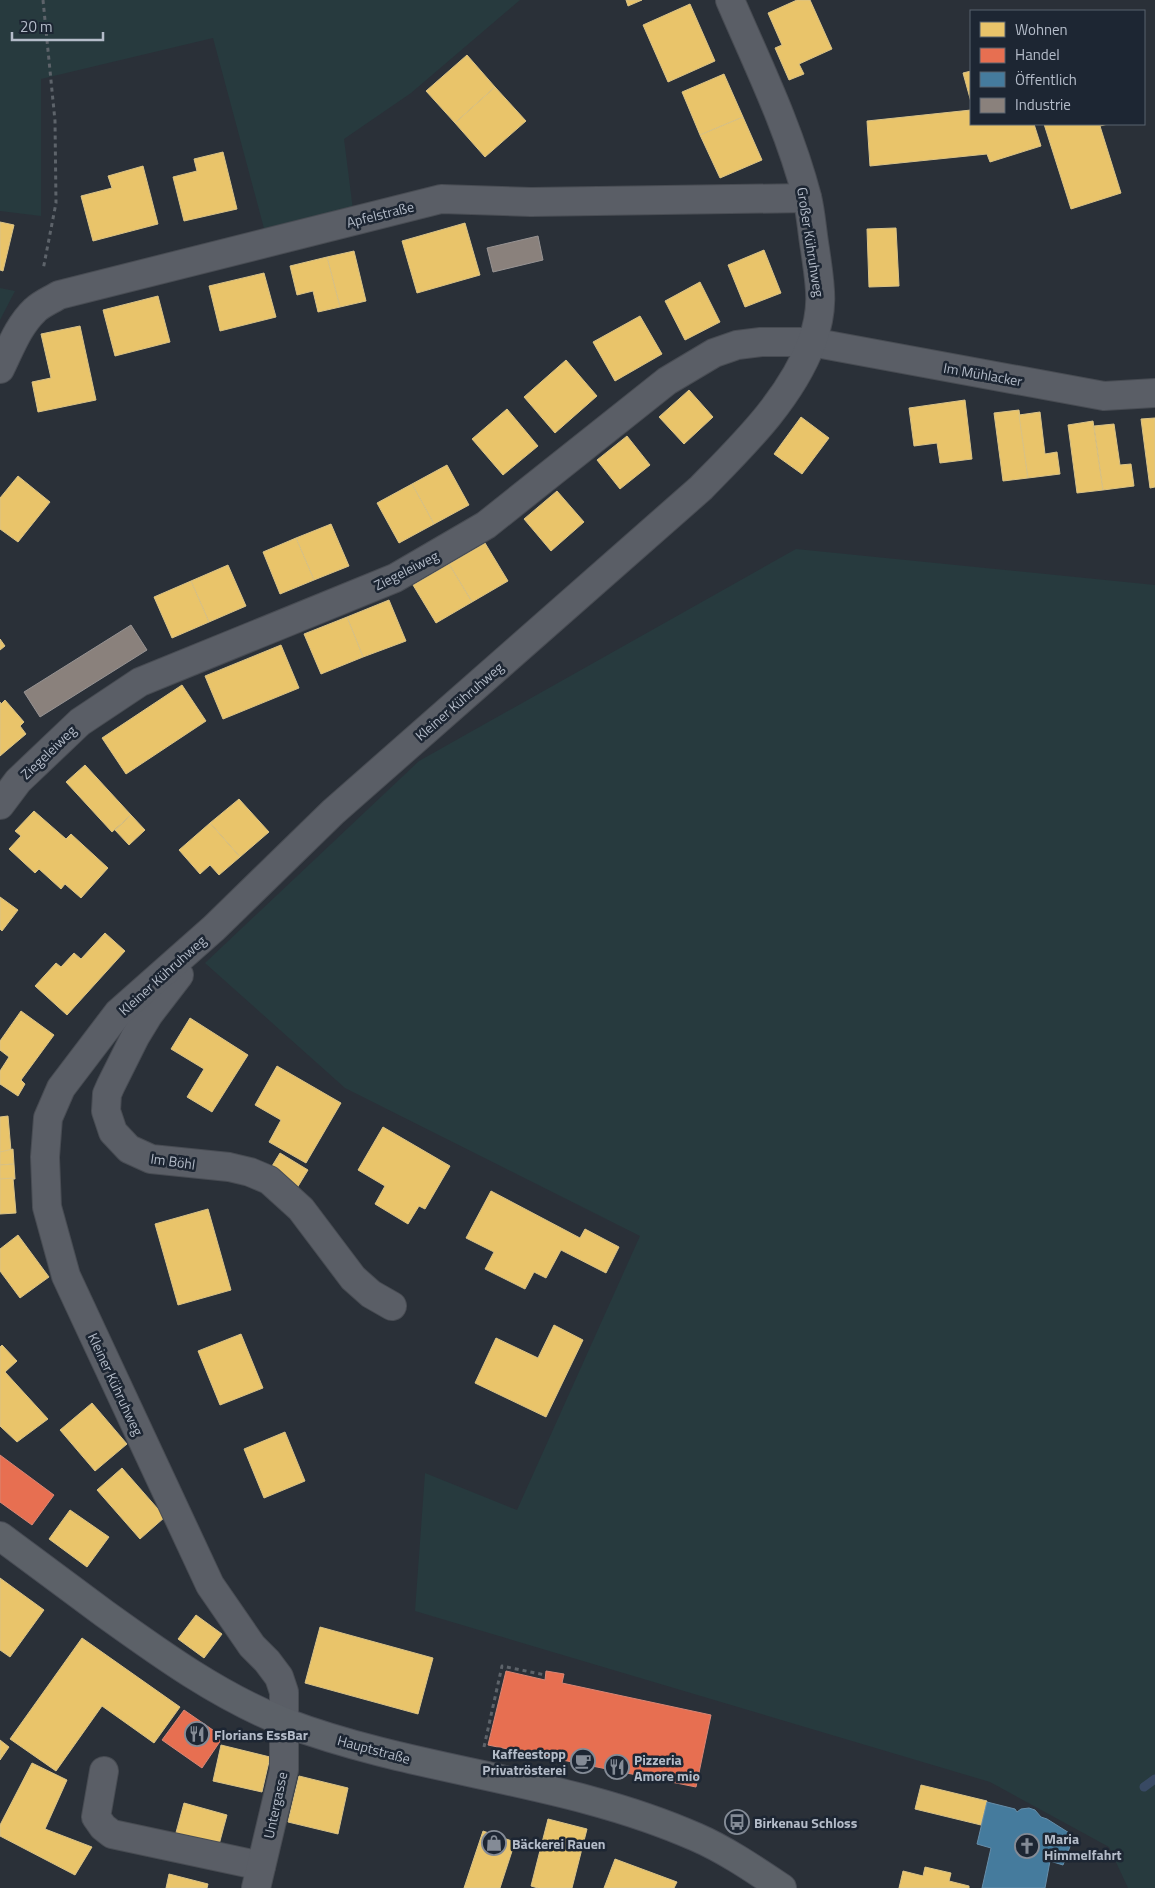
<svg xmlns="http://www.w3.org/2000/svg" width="1155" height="1888" font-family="'Titillium Web',sans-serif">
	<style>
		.green { fill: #273a3e }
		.homes { fill: #e9c46a; stroke: #d9c286 }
		.shops { fill: #e76f51; stroke: #d88675 }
		.public { fill: #457b9d; stroke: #668eaa }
		.industry { fill: #8a817c; stroke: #979393 }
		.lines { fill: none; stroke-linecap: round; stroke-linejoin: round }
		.stream { stroke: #384963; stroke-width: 9 }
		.minor-casing { stroke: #484c53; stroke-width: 30 }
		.major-casing { stroke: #484c55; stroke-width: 30 }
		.path { stroke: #5d636a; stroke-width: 3; stroke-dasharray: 4 4; stroke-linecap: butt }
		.minor { stroke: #5a5e66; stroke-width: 28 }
		.major { stroke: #5c6168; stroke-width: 28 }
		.labels { text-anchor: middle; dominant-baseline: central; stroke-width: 5; stroke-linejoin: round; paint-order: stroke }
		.street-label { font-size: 14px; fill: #b4bcc9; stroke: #1d2633 }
		.poi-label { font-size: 14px; font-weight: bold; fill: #b4bcc9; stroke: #1d2633; text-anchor: start }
	</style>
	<rect width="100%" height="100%" fill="#2a3038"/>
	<!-- green -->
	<g class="green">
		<polygon points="0,0 520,0 411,93 344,139 353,210 265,232 213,38 41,79 41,216 0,211"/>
		<polygon points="0,288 15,291 0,320"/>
		<polygon points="796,549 1155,585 1155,1888 1128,1888 1109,1847 990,1782 415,1611 425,1473 517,1510 640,1236 345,1088 205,963 419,761"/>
	</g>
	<!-- homes -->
	<g class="homes">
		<polygon points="626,0 642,0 628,6"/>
		<polygon points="797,0 810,0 832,49 799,64 804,74 789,80 775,48 782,45 768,13"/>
		<polygon points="690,4 715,61 668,82 643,25"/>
		<polygon points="467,55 495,87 455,123 426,91"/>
		<polygon points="971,71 971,102 963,73"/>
		<polygon points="724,74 743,117 700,135 682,92"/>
		<polygon points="495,87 526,121 485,157 455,123"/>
		<polygon points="971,110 971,124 1034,124 1041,146 990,162 987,154 870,166 867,121"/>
		<polygon points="743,117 762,160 720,178 700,135"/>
		<polygon points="1044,124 1108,124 1100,126 1121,193 1071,209"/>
		<polygon points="223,152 237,209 184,221 173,177 197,171 194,159"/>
		<polygon points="143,166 158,224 93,241 81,196 112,188 108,176"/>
		<polygon points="0,222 14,225 3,271 0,270"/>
		<polygon points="465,223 480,275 417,293 402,241"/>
		<polygon points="896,228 899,286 869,287 867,229"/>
		<polygon points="764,250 781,293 745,307 728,265"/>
		<polygon points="354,251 366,301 340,307 327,257"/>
		<polygon points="327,257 340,307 318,312 313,291 297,295 290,266"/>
		<polygon points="264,273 276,317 220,331 209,286"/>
		<polygon points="700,282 720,322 685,340 665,301"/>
		<polygon points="158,296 170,342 115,356 103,310"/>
		<polygon points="640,316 662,354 615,381 593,342"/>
		<polygon points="80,326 96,400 38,412 32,382 51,378 41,334"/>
		<polygon points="566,360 597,396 555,433 524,397"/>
		<polygon points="689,390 713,417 684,444 659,417"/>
		<polygon points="965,400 972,459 940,463 937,443 914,446 909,408"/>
		<polygon points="507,409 538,446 503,475 472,439"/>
		<polygon points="1019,410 1028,478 1003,481 994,413"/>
		<polygon points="1040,412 1045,454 1057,452 1060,474 1028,478 1019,415"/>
		<polygon points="801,417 829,438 802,474 774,454"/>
		<polygon points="1155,418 1155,487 1150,488 1141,419"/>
		<polygon points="1093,421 1103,490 1077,493 1068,425"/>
		<polygon points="1114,424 1120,465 1131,464 1134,486 1103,490 1094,426"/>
		<polygon points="627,436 650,465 620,489 597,460"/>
		<polygon points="447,465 469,505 434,524 412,484"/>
		<polygon points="18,476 50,502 18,542 0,529 0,498"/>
		<polygon points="412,484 434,524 399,543 377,503"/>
		<polygon points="557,491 584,522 551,551 524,519"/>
		<polygon points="331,524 349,566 314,580 296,538"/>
		<polygon points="296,538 314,580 280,594 263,552"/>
		<polygon points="485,543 508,581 472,602 449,564"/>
		<polygon points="449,564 472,602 436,623 413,585"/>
		<polygon points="228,565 246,606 209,622 191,581"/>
		<polygon points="191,581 209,622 172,638 154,597"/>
		<polygon points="389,600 406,641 363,657 347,617"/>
		<polygon points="347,617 363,657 321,674 304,634"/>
		<polygon points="0,639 5,646 0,650"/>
		<polygon points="281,645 299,688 223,719 205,676"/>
		<polygon points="182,685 206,721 126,774 102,738"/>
		<polygon points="5,700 24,722 20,726 26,734 0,756 0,702 1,704"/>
		<polygon points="85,765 131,815 112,832 66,782"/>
		<polygon points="239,799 269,832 240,857 210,823"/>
		<polygon points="34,811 66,839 71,834 108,868 81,898 65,884 61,889 39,869 35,873 9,849 21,836 15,831"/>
		<polygon points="131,815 145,830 129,845 115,830"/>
		<polygon points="210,823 240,857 219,875 210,865 200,874 179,850"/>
		<polygon points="0,897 18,910 2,931 0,929"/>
		<polygon points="105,933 125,951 67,1015 35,986 56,963 61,967 74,953 81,959"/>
		<polygon points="21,1011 54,1035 21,1080 25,1084 18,1096 0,1084 0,1071 9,1057 0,1050 0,1041"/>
		<polygon points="190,1018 248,1055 212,1112 187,1097 204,1069 171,1049"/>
		<polygon points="277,1066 341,1103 306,1163 269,1142 281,1120 255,1105"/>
		<polygon points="8,1116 11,1151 0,1152 0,1117"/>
		<polygon points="383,1127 450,1166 425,1209 419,1206 408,1224 375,1204 385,1186 358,1170"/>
		<polygon points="13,1149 14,1164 0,1165 0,1152"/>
		<polygon points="280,1153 308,1170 297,1188 269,1171"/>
		<polygon points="14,1164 15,1179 0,1179 0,1165"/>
		<polygon points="13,1178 16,1213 0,1214 0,1179"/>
		<polygon points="491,1191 580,1238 585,1229 619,1247 606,1273 561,1250 546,1278 534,1272 525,1289 485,1269 494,1252 466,1238"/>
		<polygon points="208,1209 231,1290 178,1305 155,1224"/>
		<polygon points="18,1235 49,1277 20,1298 0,1271 0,1249"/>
		<polygon points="554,1325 583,1340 546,1417 475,1383 496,1338 538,1358"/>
		<polygon points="241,1334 263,1388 220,1405 198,1351"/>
		<polygon points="2,1345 17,1361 5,1372 48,1419 17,1442 0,1426 0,1347"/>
		<polygon points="92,1403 127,1444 95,1471 60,1430"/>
		<polygon points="285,1432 305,1481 264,1498 244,1449"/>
		<polygon points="122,1468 165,1517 140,1539 97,1490"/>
		<polygon points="70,1510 109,1537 87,1567 49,1539"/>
		<polygon points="0,1578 44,1610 10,1657 0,1650"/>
		<polygon points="196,1615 222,1634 204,1658 178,1639"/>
		<polygon points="320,1627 433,1658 418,1714 305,1683"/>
		<polygon points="82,1638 180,1707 154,1743 102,1706 56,1771 10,1739"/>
		<polygon points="0,1740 9,1747 0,1760"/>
		<polygon points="221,1745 270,1757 262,1792 213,1781"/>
		<polygon points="32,1763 67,1780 45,1829 92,1847 75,1875 0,1836 0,1825"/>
		<polygon points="299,1776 348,1788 338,1834 288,1822"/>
		<polygon points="921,1785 987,1801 981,1825 915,1809"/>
		<polygon points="184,1803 227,1815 217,1852 174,1840"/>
		<polygon points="548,1819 587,1829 572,1888 538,1888 531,1886"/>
		<polygon points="483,1831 515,1842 500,1888 464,1888"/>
		<polygon points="615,1859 677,1882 674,1888 604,1888"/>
		<polygon points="925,1867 951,1873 949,1881 969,1886 969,1888 899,1888 903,1871 923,1876"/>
		<polygon points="169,1874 208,1884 207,1888 166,1888"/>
	</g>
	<!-- shops -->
	<g class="shops">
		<polygon points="0,1455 54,1495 32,1525 0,1502"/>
		<polygon points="506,1671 545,1680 546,1671 564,1674 562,1683 711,1715 696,1787 488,1745"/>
		<polygon points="184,1710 223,1737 202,1768 162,1740"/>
	</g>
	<!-- public -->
	<polygon class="public" points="987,1802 1015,1809 1017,1812 1021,1809 1029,1808 1035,1810 1041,1817 1047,1819 1074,1836 1063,1865 1050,1861 1045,1888 982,1888 991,1848 977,1844"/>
	<!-- industry -->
	<g class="industry">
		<polygon points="538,236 543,260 493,272 487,248"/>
		<polygon points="131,625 147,650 40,717 24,692"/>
	</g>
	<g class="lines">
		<!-- stream -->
		<polyline class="stream" points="1144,1787 1155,1779"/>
		<defs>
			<g id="minor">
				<path d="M0 369C10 349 18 326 35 310 41 304 51 300 59 295L441 199 531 202 807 198"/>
				<polyline points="0,805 18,781 80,722 140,682 395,578 486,525 667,381 714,353 737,345 761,342 811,342 1104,396 1155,393"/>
				<polyline points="179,975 149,1014 135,1037 111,1085 107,1094 106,1111 113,1132 129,1149 151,1159 229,1167 250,1172 269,1180 301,1209 353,1278 371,1294 392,1306"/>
				<polyline points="104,1771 96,1817 103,1827 112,1834 261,1866"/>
				<path d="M256 1888 284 1770V1692L279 1677 267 1661 252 1646 210 1585 66 1276 47 1207 45 1157 48 1118 61 1088 118 1013 214 928 333 812 701 488C743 445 790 400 812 342 825 306 820 285 815 249 812 232 811 213 807 197 789 128 758 65 730 0"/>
			</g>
			<path id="major" d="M0 1536C35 1562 70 1588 105 1614 162 1655 219 1696 284 1722 418 1773 565 1779 696 1837 726 1850 755 1870 782 1888"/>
		</defs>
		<!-- minor casing -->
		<use href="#minor" class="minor-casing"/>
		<!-- major casing -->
		<use href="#major" class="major-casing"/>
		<!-- path -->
		<g class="path">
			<polyline points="43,0 55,121 56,203 43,270"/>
			<polyline points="484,1747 502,1666 545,1675"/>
		</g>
		<!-- minor -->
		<use href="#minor" class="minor"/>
		<!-- major -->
		<use href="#major" class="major"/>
	</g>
	<!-- icons -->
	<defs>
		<symbol id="restaurant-ring" viewBox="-11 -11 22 22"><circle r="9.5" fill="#1d2633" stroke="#848b96" stroke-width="1.5"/><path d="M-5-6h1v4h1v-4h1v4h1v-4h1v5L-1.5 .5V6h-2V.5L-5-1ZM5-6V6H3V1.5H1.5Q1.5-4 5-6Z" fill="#848b96"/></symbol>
		<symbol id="cafe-ring" viewBox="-11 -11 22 22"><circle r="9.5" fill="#1d2633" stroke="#848b96" stroke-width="1.5"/><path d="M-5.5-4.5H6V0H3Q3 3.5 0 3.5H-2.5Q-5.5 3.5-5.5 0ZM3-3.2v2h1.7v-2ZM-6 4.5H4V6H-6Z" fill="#848b96"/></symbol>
		<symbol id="bus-ring" viewBox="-11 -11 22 22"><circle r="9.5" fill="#1d2633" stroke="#848b96" stroke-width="1.5"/><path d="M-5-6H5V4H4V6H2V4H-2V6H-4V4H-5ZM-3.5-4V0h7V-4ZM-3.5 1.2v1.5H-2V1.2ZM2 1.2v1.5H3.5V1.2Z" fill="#848b96"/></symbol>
		<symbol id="shop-ring" viewBox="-11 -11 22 22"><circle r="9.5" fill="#1d2633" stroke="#848b96" stroke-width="1.5"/><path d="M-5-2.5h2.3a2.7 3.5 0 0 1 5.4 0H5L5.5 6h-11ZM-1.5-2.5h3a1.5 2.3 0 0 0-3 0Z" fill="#848b96"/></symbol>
		<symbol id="church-ring" viewBox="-11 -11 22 22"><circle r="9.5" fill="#1d2633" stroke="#848b96" stroke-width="1.5"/><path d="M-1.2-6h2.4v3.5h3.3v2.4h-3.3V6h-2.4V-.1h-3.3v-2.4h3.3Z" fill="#848b96"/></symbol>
	</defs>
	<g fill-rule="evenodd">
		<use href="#restaurant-ring" x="183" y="1720" width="28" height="28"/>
		<use href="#cafe-ring" x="569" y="1747" width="28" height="28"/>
		<use href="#restaurant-ring" x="603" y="1753" width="28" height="28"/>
		<use href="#bus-ring" x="723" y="1808" width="28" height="28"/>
		<use href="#shop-ring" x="480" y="1829" width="28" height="28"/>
		<use href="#church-ring" x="1013" y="1832" width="28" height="28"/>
	</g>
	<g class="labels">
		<!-- street labels -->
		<g class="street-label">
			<text transform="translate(380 214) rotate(-14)">Apfelstraße</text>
			<text transform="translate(811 242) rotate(81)">Großer Kühruhweg</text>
			<text transform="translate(983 374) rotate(10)">Im Mühlacker</text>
			<text transform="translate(406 570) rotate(-27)">Ziegeleiweg</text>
			<text transform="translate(459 701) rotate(-41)">Kleiner Kühruhweg</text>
			<text transform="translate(48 752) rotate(-44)">Ziegeleiweg</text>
			<text transform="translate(162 975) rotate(-42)">Kleiner Kühruhweg</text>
			<text transform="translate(173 1161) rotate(8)">Im Böhl</text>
			<text transform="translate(116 1384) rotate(65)">Kleiner Kühruhweg</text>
			<text transform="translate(374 1749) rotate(15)">Hauptstraße</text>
			<text transform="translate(275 1805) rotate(-78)">Untergasse</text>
		</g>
		<!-- poi labels -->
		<g class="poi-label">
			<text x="214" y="1734">Florians EssBar</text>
			<text x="566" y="1753" text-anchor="end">Kaffeestopp<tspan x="566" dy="16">Privatrösterei</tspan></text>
			<text x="634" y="1759">Pizzeria<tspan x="634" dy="16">Amore mio</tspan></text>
			<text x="754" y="1822">Birkenau Schloss</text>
			<text x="1044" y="1838">Maria<tspan x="1044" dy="16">Himmelfahrt</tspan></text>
			<text x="512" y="1843">Bäckerei Rauen</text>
		</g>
	</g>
	<!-- legend -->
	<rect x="970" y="10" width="175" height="115" fill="#1d2633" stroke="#59626f"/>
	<rect x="980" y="22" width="25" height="15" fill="#e9c46a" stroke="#59626f"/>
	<text x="1015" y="35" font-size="15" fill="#b4bcc9">Wohnen</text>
	<rect x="980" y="48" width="25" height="15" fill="#e76f51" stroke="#59626f"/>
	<text x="1015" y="60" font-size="15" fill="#b4bcc9">Handel</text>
	<rect x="980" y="72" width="25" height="15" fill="#457b9d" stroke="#59626f"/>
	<text x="1015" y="85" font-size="15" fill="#b4bcc9">Öffentlich</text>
	<rect x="980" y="98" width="25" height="15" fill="#8a817c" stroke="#59626f"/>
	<text x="1015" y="110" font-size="15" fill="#b4bcc9">Industrie</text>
	<!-- scale -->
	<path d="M12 32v8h91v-8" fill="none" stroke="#b4bcc9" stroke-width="2.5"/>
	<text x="20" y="32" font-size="15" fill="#b4bcc9" stroke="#1d2633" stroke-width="4" paint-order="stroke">20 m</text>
</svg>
